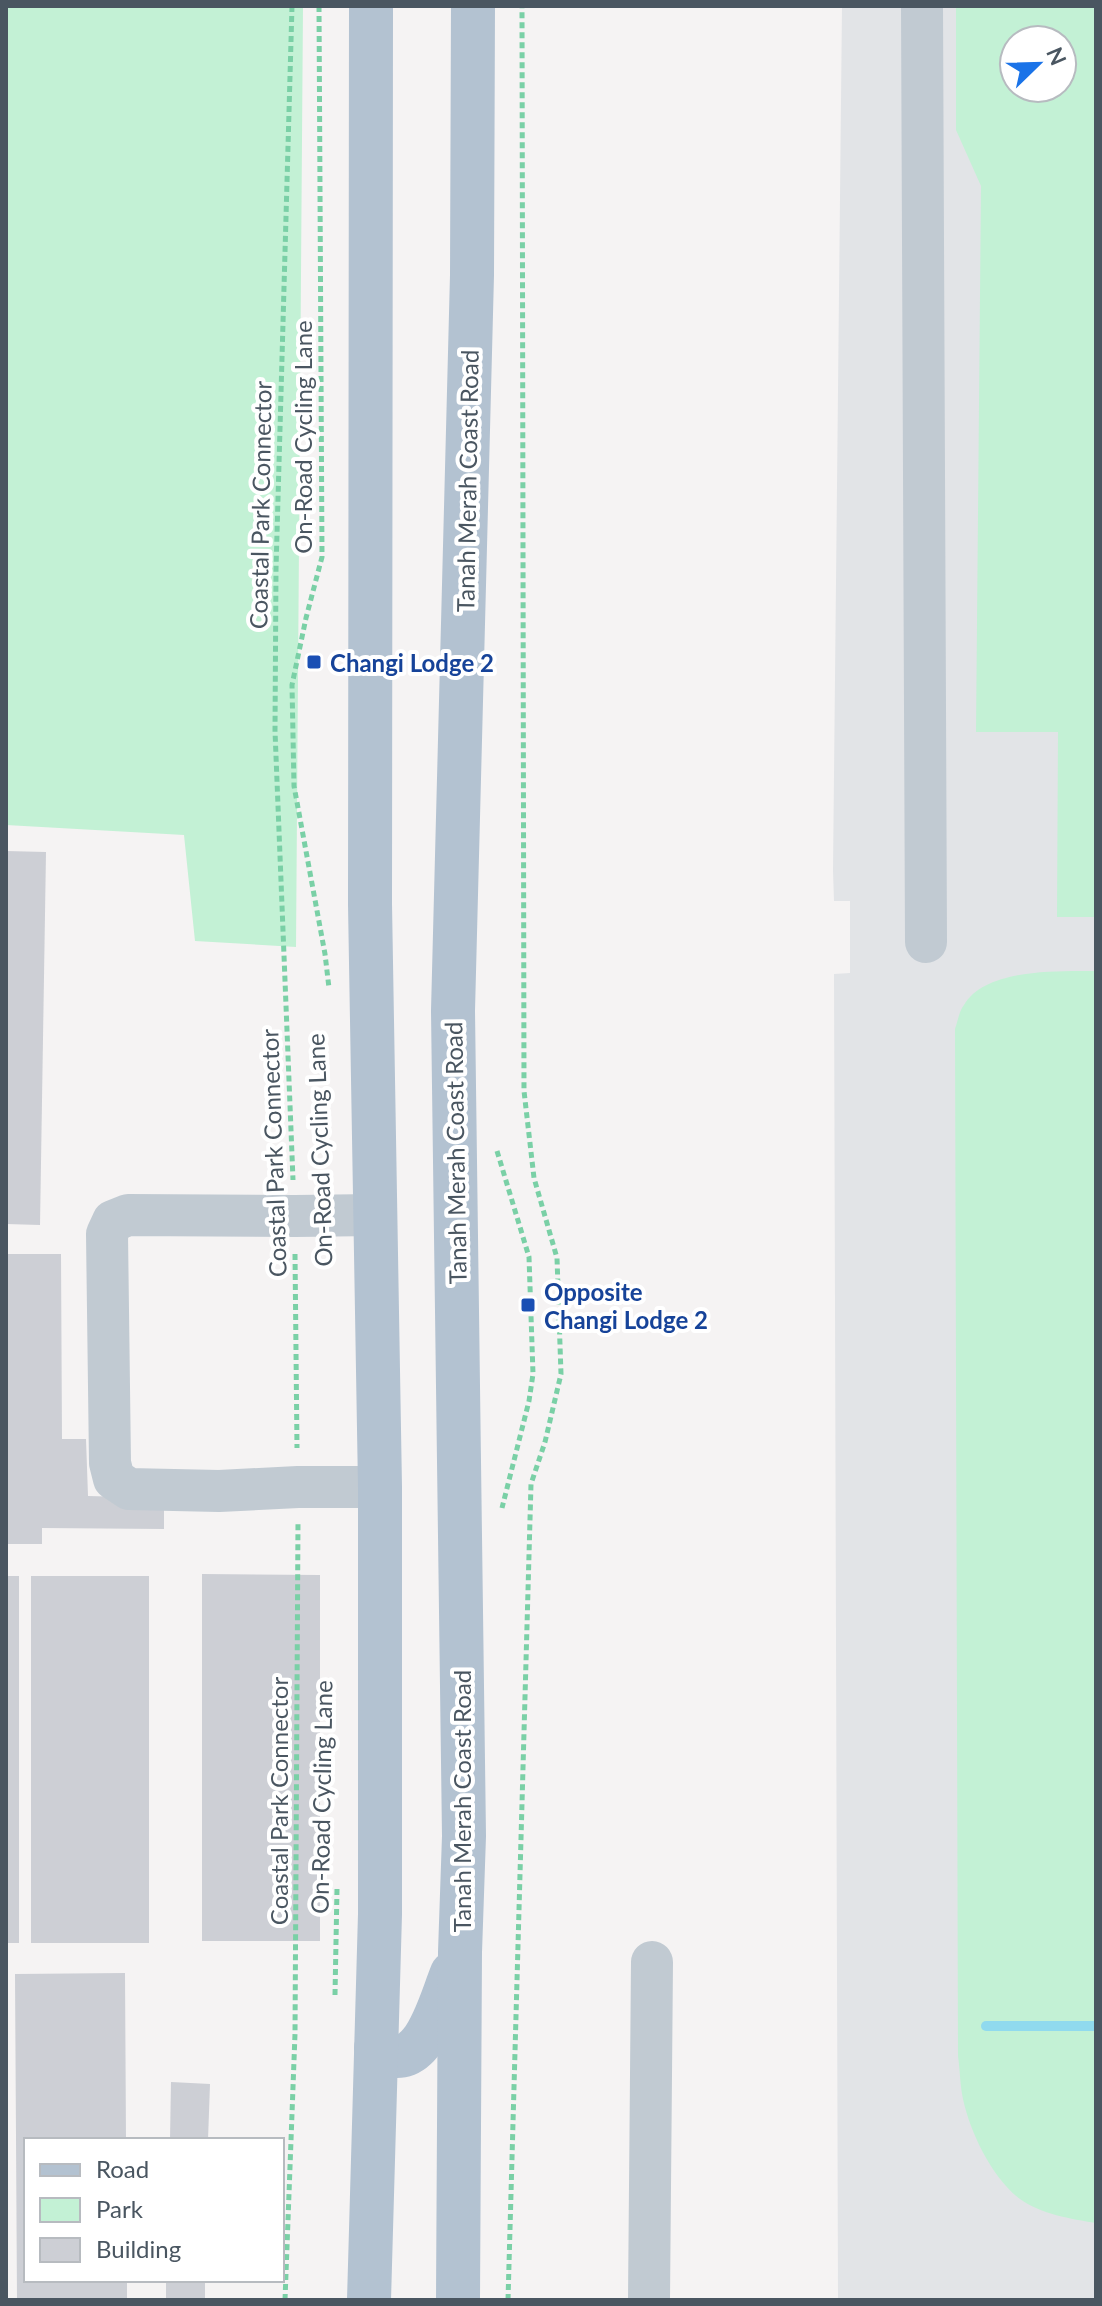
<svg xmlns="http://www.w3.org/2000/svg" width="1102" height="2306" font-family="Lato,sans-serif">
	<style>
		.airport { fill: #e2e4e7; fill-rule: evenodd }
		.green { fill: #c3f1d5; fill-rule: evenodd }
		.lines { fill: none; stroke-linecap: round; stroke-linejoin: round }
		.stream { stroke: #90daee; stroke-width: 10 }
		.building { fill: #cdcfd5 }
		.path { stroke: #7ad0a6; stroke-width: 5; stroke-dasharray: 6 4; stroke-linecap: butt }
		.minor { stroke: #c1cad2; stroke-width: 42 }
		.major { stroke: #b3c2d1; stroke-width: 44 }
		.transit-dot { fill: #1a4fb4; stroke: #fff; stroke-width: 3 }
		.labels { text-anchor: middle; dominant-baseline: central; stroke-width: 8; stroke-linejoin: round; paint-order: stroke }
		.street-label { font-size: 24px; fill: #4a5661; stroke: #fff }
		.transit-label { font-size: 24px; font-weight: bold; fill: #164399; stroke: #fff; text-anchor: start }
	</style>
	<rect width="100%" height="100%" fill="#f5f3f3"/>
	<!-- airport -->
	<path class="airport" d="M842 6H1096V2300H838L834 974 850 973V901H834L833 871ZM1014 40H1062V88H1014Z"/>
	<!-- green -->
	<g class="green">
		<polygon points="6,6 303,6 296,947 195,941 184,835 6,825"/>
		<path d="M956 6H1096V917H1057L1058 732H976L981 186 956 130ZM1014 40H1062V88H1014Z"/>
		<path d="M1096 971V2223C1071 2219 1041 2214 1020 2199 992 2178 970 2132 963 2099 960 2085 960 2070 958 2056L955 1029C958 1021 959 1011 964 1005 985 968 1060 971 1096 971Z"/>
	</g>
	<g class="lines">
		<!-- stream -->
		<polyline class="stream" points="986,2026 1096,2026"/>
	</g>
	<!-- building -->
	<g class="building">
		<polygon points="6,851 46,852 40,1225 6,1224"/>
		<polygon points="6,1254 61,1254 62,1439 86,1439 88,1496 164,1498 164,1529 42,1528 42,1544 6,1544"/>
		<polygon points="202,1574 320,1575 320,1941 202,1941"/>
		<rect x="6" y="1576" width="13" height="367"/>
		<rect x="31" y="1576" width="118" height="367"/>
		<polygon points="125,1973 126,2140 26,2140 26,2280 127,2280 127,2300 17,2300 15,1974"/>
		<polygon points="171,2082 210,2084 208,2140 170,2140"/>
		<rect x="166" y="2280" width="39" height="20"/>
	</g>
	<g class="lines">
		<!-- path -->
		<g class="path">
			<polyline points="292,6 276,569 275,731 293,1180"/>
			<polyline points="319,6 322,557 306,618 292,685 294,786 325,954 329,988"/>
			<polyline points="497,1151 529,1257 533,1374 529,1401 502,1508"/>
			<polyline points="295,1254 297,1448"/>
			<polyline points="335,1995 337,1889"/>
			<polyline points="285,2300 295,2034 298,1522"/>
			<polyline points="508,2300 531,1484 545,1442 561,1374 557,1258 534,1178 524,1091 522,6"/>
		</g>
		<!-- minor -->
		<g class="minor">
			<polyline points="922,6 926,942"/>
			<polyline points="376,1215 295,1216 128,1215 113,1221 107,1234 110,1463 114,1479 129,1489 219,1491 298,1487 380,1487"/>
			<polyline points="649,2300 652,1962"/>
		</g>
		<!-- major -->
		<g class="major">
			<path d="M376 2048C422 2081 439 2004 452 1973"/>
			<polyline points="369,2300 380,1914 380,1487 370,904 371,6"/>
			<polyline points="458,2300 460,1952 464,1836 453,1011 472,275 473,6"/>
		</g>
	</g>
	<!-- markers -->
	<g class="transit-dot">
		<rect x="306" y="654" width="16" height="16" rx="4"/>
		<rect x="520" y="1297" width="16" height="16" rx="4"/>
	</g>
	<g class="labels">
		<!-- street labels -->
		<g class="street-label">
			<text transform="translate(302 437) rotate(-90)">On-Road Cycling Lane</text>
			<text transform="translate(467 481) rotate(-89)">Tanah Merah Coast Road</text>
			<text transform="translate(260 505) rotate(-89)">Coastal Park Connector</text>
			<text transform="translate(319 1150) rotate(-92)">On-Road Cycling Lane</text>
			<text transform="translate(273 1153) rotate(-92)">Coastal Park Connector</text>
			<text transform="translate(455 1153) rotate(-91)">Tanah Merah Coast Road</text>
			<text transform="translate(321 1797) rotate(-89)">On-Road Cycling Lane</text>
			<text transform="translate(278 1801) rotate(-90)">Coastal Park Connector</text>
			<text transform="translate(461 1801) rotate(-90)">Tanah Merah Coast Road</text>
		</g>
		<!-- transit labels -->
		<g class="transit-label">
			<text x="330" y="662">Changi Lodge 2</text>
			<text x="544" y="1291">Opposite<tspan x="544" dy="28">Changi Lodge 2</tspan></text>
		</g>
	</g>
	<!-- border -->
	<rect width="1102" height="2306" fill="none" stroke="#4a5661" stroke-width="16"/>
	<!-- legend -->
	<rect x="24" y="2138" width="260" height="144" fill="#ffffff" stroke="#b7bbc0" stroke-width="2"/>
	<rect x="40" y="2164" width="40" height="12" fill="#b3c2d1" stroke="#b7bbc0" stroke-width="2"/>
	<text x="96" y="2178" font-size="24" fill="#4a5661">Road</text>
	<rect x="40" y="2198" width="40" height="24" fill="#c3f1d5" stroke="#b7bbc0" stroke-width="2"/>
	<text x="96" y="2218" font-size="24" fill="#4a5661">Park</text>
	<rect x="40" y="2238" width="40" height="24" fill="#cdcfd5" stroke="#b7bbc0" stroke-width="2"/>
	<text x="96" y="2258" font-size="24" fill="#4a5661">Building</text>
	<!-- north arrow -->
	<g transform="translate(1038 64) rotate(67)"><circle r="38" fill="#ffffff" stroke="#b7bbc0" stroke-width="2"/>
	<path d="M0-6L14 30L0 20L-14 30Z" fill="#1a73e8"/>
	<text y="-12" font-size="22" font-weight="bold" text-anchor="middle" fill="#4a5661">N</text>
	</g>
</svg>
